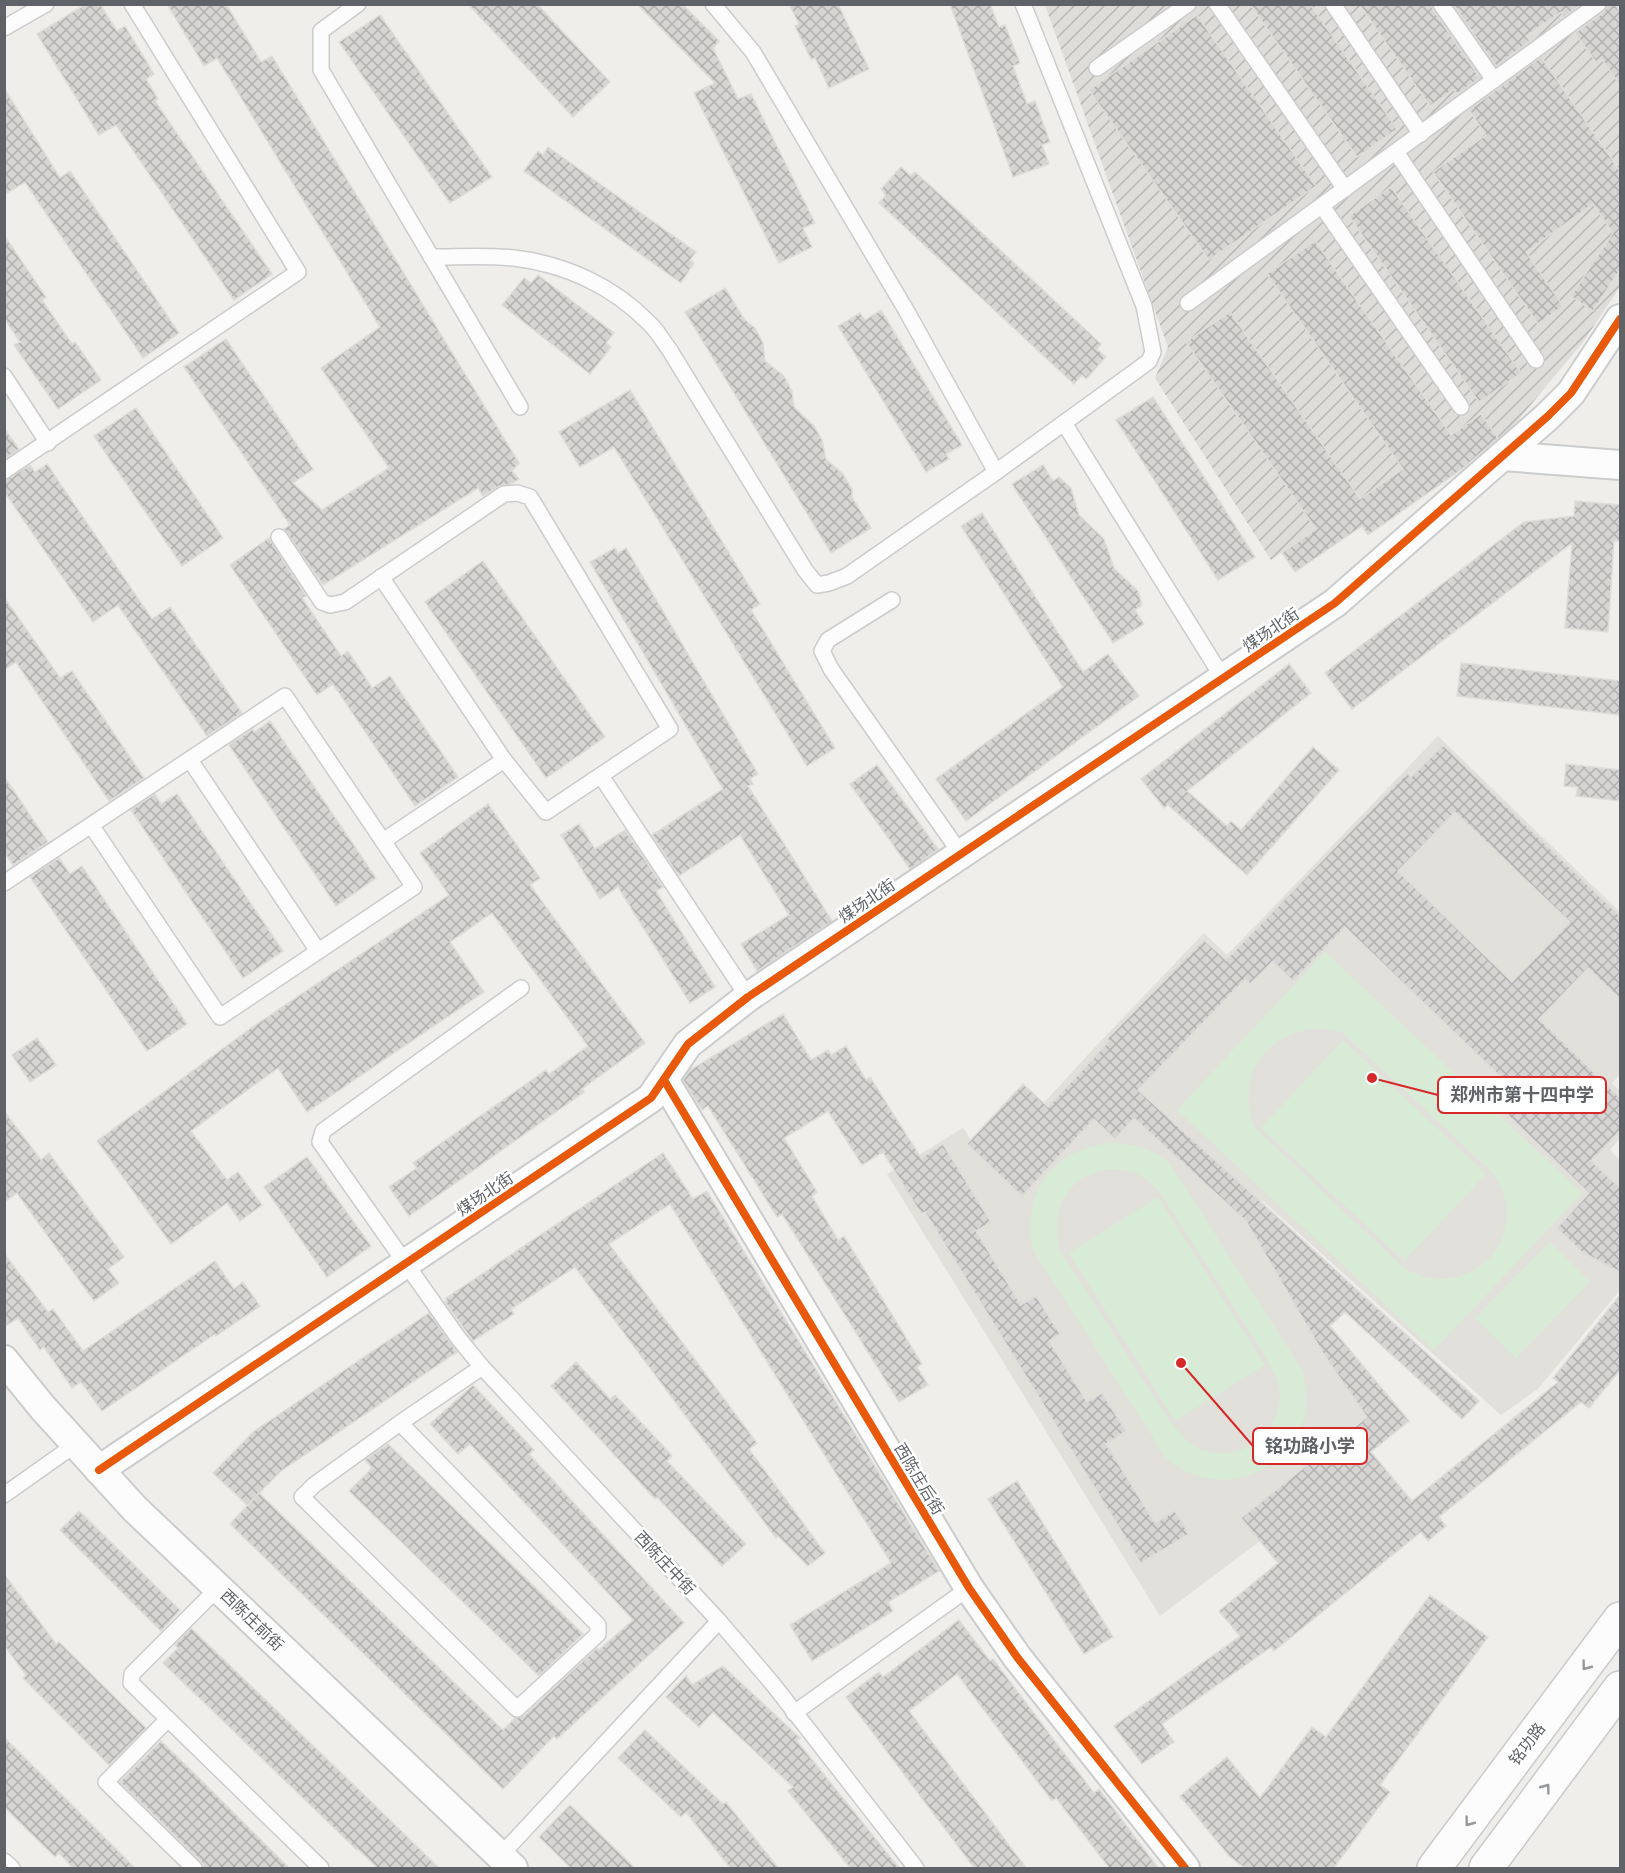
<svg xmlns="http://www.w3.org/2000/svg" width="1625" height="1873" font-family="Helvetica,'Noto Sans SC',sans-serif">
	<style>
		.industrial { fill: url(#industrial-furrows) }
		.education { fill: #e2e0da }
		.garden { fill: #d8ebd6; fill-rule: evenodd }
		.building { fill: url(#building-cross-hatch); stroke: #deddd9; stroke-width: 1.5; fill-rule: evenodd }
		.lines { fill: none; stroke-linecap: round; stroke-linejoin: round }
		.lane-casing { stroke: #cbcccc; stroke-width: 18 }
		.street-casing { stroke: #cbcccc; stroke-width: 32 }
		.secondary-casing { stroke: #cacacb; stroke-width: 36 }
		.lane { stroke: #fdfcfc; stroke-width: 15 }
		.street { stroke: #fdfcfc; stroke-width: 28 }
		.secondary { stroke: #fdfcfc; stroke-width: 33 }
		.cycleway-casing { stroke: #fff; stroke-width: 11 }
		.cycleway { stroke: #e8590c; stroke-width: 8 }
		.oneway { stroke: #96999c }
		.labels { text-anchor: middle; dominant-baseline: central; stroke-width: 5; stroke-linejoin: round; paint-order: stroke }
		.street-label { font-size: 16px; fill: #5f6368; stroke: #fff }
		.leader { fill: none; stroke: #d62828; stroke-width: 2 }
		.callout-dot { fill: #d62828; stroke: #fff; stroke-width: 2 }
		.callout { fill: #fff; stroke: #d62828; stroke-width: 2 }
		.callout-label { font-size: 18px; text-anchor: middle; font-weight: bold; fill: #5f6368 }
	</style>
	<defs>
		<pattern id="industrial-furrows" width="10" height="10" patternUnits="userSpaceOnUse" patternTransform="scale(1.5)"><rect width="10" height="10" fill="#dfddda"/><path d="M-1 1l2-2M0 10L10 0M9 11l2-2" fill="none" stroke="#b8b7b5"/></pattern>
		<pattern id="building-cross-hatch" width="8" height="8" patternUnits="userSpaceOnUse" patternTransform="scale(1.5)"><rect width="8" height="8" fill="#d6d5d3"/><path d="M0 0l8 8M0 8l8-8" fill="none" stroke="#b1b0af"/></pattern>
	</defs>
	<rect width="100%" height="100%" fill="#efeeea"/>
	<!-- industrial -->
	<polygon class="industrial" points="1045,5 1620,5 1620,287 1583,342 1500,442 1480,415 1271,560 1155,378 1168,347"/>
	<!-- education -->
	<polygon class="education" points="1438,736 1620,912 1620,1074 1612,1083 1620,1091 1620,1138 1610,1150 1620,1160 1620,1290 1538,1389 1501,1415 1263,1201 1245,1221 1266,1241 1328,1328 1409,1421 1260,1541 1160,1616 887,1174 963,1128 987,1165 1094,1048 1204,933 1227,955"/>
	<!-- garden -->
	<g class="garden">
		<path d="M1325 952 1582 1193 1434 1350 1177 1110ZM1311 1029H1327L1343 1033 1493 1173C1499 1182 1504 1192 1506 1203 1513 1246 1478 1282 1435 1279 1424 1278 1414 1273 1404 1268L1254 1127C1237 1079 1260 1038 1311 1029Z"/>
		<polygon points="1343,1040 1486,1174 1404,1261 1261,1128"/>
		<path d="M1107 1143C1131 1143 1148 1148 1168 1161L1303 1371C1305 1384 1307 1395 1306 1408 1300 1453 1256 1485 1212 1479 1194 1477 1180 1469 1166 1458L1032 1248C1024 1191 1050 1153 1107 1143ZM1110 1169C1135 1169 1145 1176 1161 1194L1267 1359C1272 1370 1279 1381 1280 1394 1281 1437 1233 1468 1195 1446 1184 1440 1177 1429 1169 1420L1059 1249C1052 1207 1065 1177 1110 1169Z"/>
		<polygon points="1158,1197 1265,1365 1175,1421 1069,1253"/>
		<polygon points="1550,1242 1590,1282 1516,1358 1475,1318"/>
	</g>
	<!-- building -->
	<g class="building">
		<polygon points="86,4 100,4 117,31 125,26 154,74 146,79 158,99 155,101 272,274 234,300 116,125 99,135 37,34"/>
		<polygon points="167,4 226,4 261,62 272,56 519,463 512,471 519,479 510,484 499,486 483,496 478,488 323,585 284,529 290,525 184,367 226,339 313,469 293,483 322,510 389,468 321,368 380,327 217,58 204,66"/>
		<polygon points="468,4 537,4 610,82 573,117"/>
		<polygon points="637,4 682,4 719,41 713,48 738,99 751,94 815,223 803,228 812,247 779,263 694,93 715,83"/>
		<polygon points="789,4 838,4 869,69 829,88 815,58 811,59 795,26 799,24"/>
		<polygon points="950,4 990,4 999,27 1005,25 1020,63 1013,66 1027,104 1035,101 1050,142 1042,145 1049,164 1013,177"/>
		<polygon points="1250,4 1310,4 1397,129 1357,157"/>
		<polygon points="1359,4 1431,4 1433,10 1480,78 1457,94 1454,89 1430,106"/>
		<polygon points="1453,4 1581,4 1564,17 1561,12 1526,36 1530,41 1496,66"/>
		<polygon points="1608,4 1615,4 1620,12 1620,85 1601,58 1596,62 1575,33 1604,12"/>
		<polygon points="380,15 492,177 450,203 339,42"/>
		<polygon points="1197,15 1316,186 1209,260 1089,90"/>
		<polygon points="1541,57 1620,171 1620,270 1593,311 1571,296 1613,233 1593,204 1526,252 1563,306 1538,324 1433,172 1486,135 1469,110"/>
		<polygon points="4,88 60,178 70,171 179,333 143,358 25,182 4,195"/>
		<polygon points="548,147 696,252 690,260 694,263 681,283 524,171 538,151 543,155"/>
		<polygon points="901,167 911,176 915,172 967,219 1101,344 1097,349 1106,357 1086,379 1082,375 1074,384 879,203 886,195 881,189"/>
		<polygon points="1391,187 1521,373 1479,402 1349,216"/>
		<polygon points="4,235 46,297 42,300 72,344 75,342 101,380 58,409 14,345 20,342 4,318"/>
		<polygon points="1315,241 1451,435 1481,414 1498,438 1462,469 1368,535 1362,526 1295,572 1282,553 1316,529 1186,342 1230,312 1360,499 1403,469 1267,274"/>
		<polygon points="538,275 614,333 606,343 611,347 590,374 502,305 524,278 531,283"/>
		<polygon points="725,288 745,320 755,328 763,343 765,361 784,376 792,391 794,407 814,426 822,440 826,459 843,474 852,489 852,497 871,528 831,553 685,312"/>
		<polygon points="881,310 962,445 946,454 949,459 926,472 838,326 860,313 865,320"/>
		<polygon points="630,390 760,604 751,610 835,748 807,766 614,447 580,467 559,432"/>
		<polygon points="1153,397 1255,557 1218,580 1116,420"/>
		<polygon points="136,408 223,538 182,566 94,436"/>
		<polygon points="4,428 19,449 4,459"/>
		<polygon points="47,464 152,619 170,607 242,713 207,736 118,605 93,622 4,491 4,481 30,465 35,472"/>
		<polygon points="1043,465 1053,481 1059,477 1071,488 1079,515 1104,539 1114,568 1138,591 1142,605 1135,610 1144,624 1113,643 1012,484"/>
		<polygon points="1575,501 1620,505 1620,541 1614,541 1608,632 1565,628 1572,543 1352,709 1325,673 1524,522 1574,516"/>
		<polygon points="982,513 1083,672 1108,654 1139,696 966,821 936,779 1063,687 961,526"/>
		<polygon points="269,538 306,596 302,598 341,656 348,651 372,688 390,676 458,777 415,806 333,684 317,695 230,565"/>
		<polygon points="615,548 618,553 626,548 758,774 750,779 753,784 748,786 832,921 757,971 741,944 789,915 740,835 679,876 652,835 723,789 590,562"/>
		<polygon points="483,561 605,737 546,778 425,602"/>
		<polygon points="4,597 60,678 72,671 144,778 109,801 16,662 4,670"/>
		<polygon points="1461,663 1620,681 1620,715 1457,696"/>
		<polygon points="1289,664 1311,693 1187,791 1227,826 1231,821 1241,830 1313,747 1339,770 1247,875 1168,805 1164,808 1141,779"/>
		<polygon points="270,721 376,878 336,906 229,745 253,729 254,732"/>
		<path d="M1443 745 1620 916V999L1588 968 1539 1019 1620 1098V1131L1591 1161 1620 1188V1272L1582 1252 1557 1228 1589 1193 1488 1096 1504 1080 1345 927 1293 981 1273 961 1250 984 1245 979 1138 1090 1479 1401 1462 1419 1345 1312 1330 1326 1409 1421 1371 1452 1412 1501 1558 1382 1553 1378 1620 1295V1370L1589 1408 1581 1402 1439 1517 1446 1526 1428 1541 1421 1532 1274 1651 1271 1647 1162 1724 1174 1742 1142 1764 1114 1726 1240 1636 1219 1611 1278 1563 1241 1518 1367 1417 1323 1353 1246 1221 1134 1118 1115 1139 1094 1119 1022 1196 967 1144 1023 1084 1048 1107 1109 1041 1107 1039 1204 940 1226 960 1407 773 1411 777ZM1455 812 1570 922 1512 982 1398 871Z"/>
		<polygon points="1566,764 1620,770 1620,801 1576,796 1578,787 1564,786"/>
		<polygon points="877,765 938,849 910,869 850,784"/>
		<polygon points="4,776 48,842 13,865 4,852"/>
		<polygon points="155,794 161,804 177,794 283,951 243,978 131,810"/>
		<polygon points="488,804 540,878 530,885 645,1043 582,1089 584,1092 409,1216 389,1187 417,1168 413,1163 546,1070 549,1074 588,1046 492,913 450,942 484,992 307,1112 278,1068 191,1131 227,1180 238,1172 262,1205 240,1221 227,1203 171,1244 97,1141 251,1028 449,895 420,853"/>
		<polygon points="579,824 595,849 625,830 663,887 656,891 715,987 690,1003 618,887 600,899 561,835"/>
		<polygon points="59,858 70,874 82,866 187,1024 147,1051 30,877"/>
		<polygon points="783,1014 811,1060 828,1050 831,1055 846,1046 866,1080 870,1077 921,1158 943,1144 991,1222 976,1231 1021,1305 1036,1296 1060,1334 1049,1341 1087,1402 1102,1393 1126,1431 1106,1444 1155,1523 1175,1511 1189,1534 1141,1563 925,1212 921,1214 883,1152 862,1165 828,1111 784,1138 817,1192 812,1196 838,1240 844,1236 922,1364 917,1367 928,1385 899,1402 782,1214 777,1217 708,1106 702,1110 683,1080 690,1070"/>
		<polygon points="37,1038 56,1065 30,1082 12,1055"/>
		<polygon points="4,1111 41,1160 49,1153 124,1257 108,1269 119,1283 94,1301 17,1193 4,1202"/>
		<polygon points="663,1153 693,1199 707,1191 939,1571 888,1602 893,1611 812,1661 790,1625 891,1563 670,1204 609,1244 757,1443 749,1449 825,1553 808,1566 778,1536 776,1538 575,1267 511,1309 514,1314 473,1341 445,1302 447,1301 446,1298"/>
		<polygon points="307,1157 371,1246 327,1277 264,1187"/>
		<polygon points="4,1253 48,1312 53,1309 83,1351 215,1261 234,1289 243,1282 260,1306 216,1336 215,1334 102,1411 81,1382 72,1388 44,1347 40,1350 18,1318 4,1327"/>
		<polygon points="429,1313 457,1352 281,1471 247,1505 213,1473 253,1432"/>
		<polygon points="576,1362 610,1399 615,1395 655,1437 672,1456 667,1461 746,1544 722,1566 657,1497 655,1499 551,1386"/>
		<polygon points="473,1385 534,1450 529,1454 684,1623 557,1739 554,1736 503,1789 230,1524 259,1493 503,1730 515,1718 524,1716 597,1648 599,1650 633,1620 470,1444 458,1454 430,1424"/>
		<polygon points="388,1444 583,1634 539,1676 349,1491 372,1468 365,1460"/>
		<polygon points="1017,1481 1113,1637 1084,1654 988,1499"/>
		<polygon points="79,1511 180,1610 161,1631 60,1530"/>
		<polygon points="4,1574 56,1644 59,1642 146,1728 109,1765 23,1678 26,1675 4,1645"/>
		<polygon points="1430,1595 1488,1637 1380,1785 1390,1792 1333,1869 1246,1869 1229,1856 1180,1796 1227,1757 1260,1798 1312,1727 1326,1737"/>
		<polygon points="959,1620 990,1661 993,1659 1094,1793 1099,1789 1159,1869 1110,1869 1056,1798 1052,1801 957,1674 909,1711 1027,1869 975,1869 846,1697 879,1672 883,1677"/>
		<polygon points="191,1628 388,1818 440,1869 378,1869 358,1849 357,1850 163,1663 178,1648 175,1645"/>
		<polygon points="723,1666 800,1738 797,1741 900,1869 851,1869 788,1791 793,1787 713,1712 699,1727 666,1697 686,1676 692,1685"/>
		<polygon points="645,1730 723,1804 726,1802 779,1869 731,1869 686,1812 681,1817 618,1758"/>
		<polygon points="4,1737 136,1869 74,1869 59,1853 55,1857 4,1807"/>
		<polygon points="161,1741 202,1781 290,1869 205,1869 201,1861 120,1782"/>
		<polygon points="570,1805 636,1869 572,1869 539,1837"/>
	</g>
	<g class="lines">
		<defs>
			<g id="lane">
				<polyline points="358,4 321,31 321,70 520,407"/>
				<polyline points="713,4 753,52 906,310 996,472"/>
				<polyline points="1217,4 1345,189"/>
				<polyline points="1333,4 1421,134"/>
				<polyline points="1441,4 1494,80"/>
				<polyline points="4,28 46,4"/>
				<polyline points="1097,68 1188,4"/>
				<polyline points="1396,152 1536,360"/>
				<polyline points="1322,206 1461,407"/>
				<path d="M431 257C458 257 487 255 514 258 565 264 613 286 649 323 657 330 662 340 669 349L805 570 817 585 829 583 847 576 996 472 1137 370 1149 361 1153 352 1144 306 1023 4"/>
				<polyline points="1188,303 1598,4"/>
				<polyline points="4,376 48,443"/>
				<polyline points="1064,423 1223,678"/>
				<polyline points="4,471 298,272 132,4"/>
				<polyline points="279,537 322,602 330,605 345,602 504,494 517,493 530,497 670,729 546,812 504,760"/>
				<polyline points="381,577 504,760 383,841"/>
				<polyline points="892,600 828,640 822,651 831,669 961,854"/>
				<polyline points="190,760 318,951"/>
				<polyline points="601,776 748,997"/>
				<polyline points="4,883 285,696 414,887 220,1017 91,825"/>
				<polyline points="521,988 323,1131 320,1142 459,1339 482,1367 719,1621 772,1683 916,1868"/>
				<polyline points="400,1423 598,1625 598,1634 517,1709 302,1497 314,1485 400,1423 482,1367"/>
				<polyline points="4,1495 76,1444"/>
				<polyline points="218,1588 132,1674 131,1683 321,1868"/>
				<polyline points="794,1713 969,1588"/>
				<polyline points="168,1719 106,1782 194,1868"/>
				<polyline points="500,1856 719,1621"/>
				<polyline points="4,1861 12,1868"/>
			</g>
			<g id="street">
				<polyline points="1503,456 1620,465"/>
				<polyline points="664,1080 969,1588 1017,1657 1185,1868"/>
				<polyline points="4,1360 43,1408 135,1509 513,1868"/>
				<polyline points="99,1470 651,1098 688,1044 748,997 1335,603 1548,416 1571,393 1620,319"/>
			</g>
			<g id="secondary">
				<polyline points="1434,1868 1620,1619"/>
				<polyline points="1486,1868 1620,1688"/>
			</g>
		</defs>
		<!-- lane casing -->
		<use href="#lane" class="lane-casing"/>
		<!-- street casing -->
		<use href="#street" class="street-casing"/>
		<!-- secondary casing -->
		<use href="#secondary" class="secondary-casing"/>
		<!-- lane -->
		<use href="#lane" class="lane"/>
		<!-- street -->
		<use href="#street" class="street"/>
		<!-- secondary -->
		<use href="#secondary" class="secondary"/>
		<defs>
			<g id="cycleway">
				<polyline points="664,1080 969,1588 1017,1657 1185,1868"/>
				<polyline points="99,1470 651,1098 688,1044 748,997 1335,603 1548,416 1571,393 1620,319"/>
			</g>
		</defs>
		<!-- cycleway casing -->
		<use href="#cycleway" class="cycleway-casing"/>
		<!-- cycleway -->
		<use href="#cycleway" class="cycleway"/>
	</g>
	<!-- one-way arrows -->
	<defs><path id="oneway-chevron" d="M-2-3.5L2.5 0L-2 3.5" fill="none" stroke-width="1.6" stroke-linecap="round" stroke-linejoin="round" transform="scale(1.5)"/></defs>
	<g class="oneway">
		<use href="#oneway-chevron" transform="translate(1586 1666) rotate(127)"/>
		<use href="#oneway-chevron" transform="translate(1546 1788) rotate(-53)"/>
		<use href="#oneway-chevron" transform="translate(1469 1822) rotate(127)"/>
	</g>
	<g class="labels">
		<!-- street labels -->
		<g class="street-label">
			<text transform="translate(1271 630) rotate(-34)">煤场北街</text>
			<text transform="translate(867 901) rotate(-34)">煤场北街</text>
			<text transform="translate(485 1194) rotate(-34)">煤场北街</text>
			<text transform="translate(919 1479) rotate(59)">西陈庄后街</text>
			<text transform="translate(665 1563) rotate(47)">西陈庄中街</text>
			<text transform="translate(252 1620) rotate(44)">西陈庄前街</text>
			<text transform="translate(1527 1744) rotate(-53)">铭功路</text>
		</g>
	</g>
	<!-- callouts -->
	<path class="leader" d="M1372 1078L1438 1095M1181 1363L1253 1446"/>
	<g class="callout-dot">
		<circle cx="1372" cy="1078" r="6"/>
		<circle cx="1181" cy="1363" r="6"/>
	</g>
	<g class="callout">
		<rect x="1438" y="1077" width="168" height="36" rx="6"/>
		<rect x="1253" y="1428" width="114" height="36" rx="6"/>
	</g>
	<g class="callout-label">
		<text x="1522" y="1101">郑州市第十四中学</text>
		<text x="1310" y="1452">铭功路小学</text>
	</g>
	<!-- border -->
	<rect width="1625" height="1873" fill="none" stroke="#5f6368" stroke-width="12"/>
</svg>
